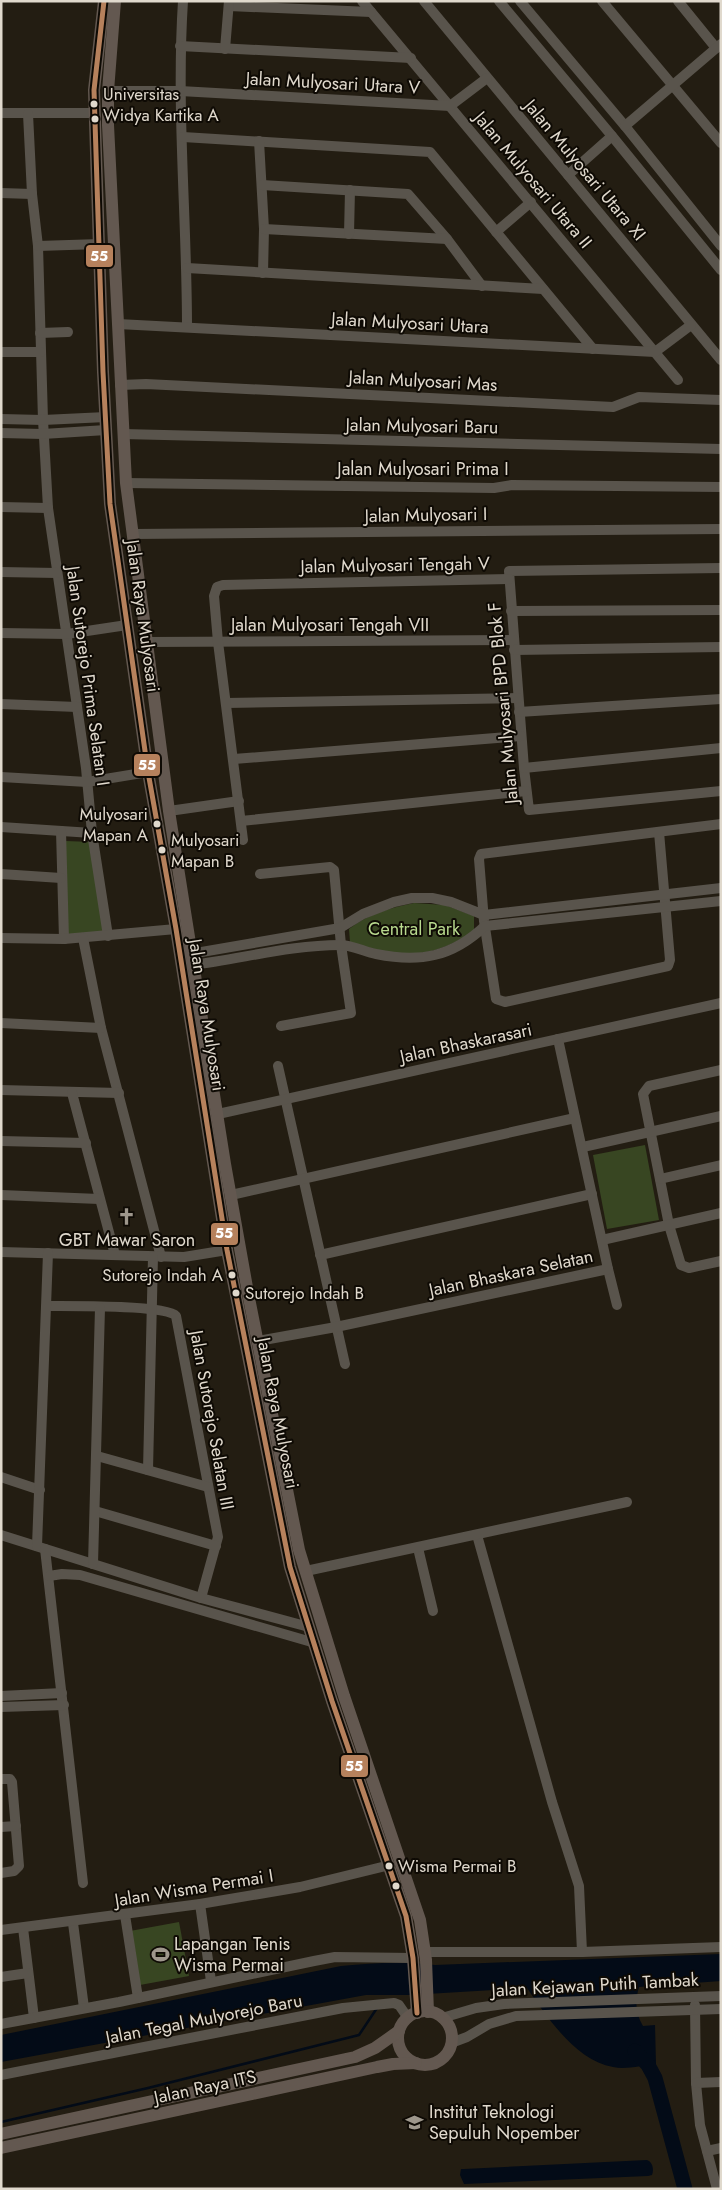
<svg xmlns="http://www.w3.org/2000/svg" width="722" height="2190" font-family="Jost,sans-serif">
	<style>
		.green { fill: #384622 }
		.water { fill: #030b17 }
		.lines { fill: none; stroke-linecap: round; stroke-linejoin: round }
		.stream { stroke: #030b17; stroke-width: 2.5 }
		.river { stroke: #030b17; stroke-width: 15 }
		.minor { stroke: #59544c; stroke-width: 10 }
		.major { stroke: #635850; stroke-width: 12 }
		.bus-1-casing { stroke: #0e0a04; stroke-width: 9 }
		.bus-1 { stroke: #b6815c; stroke-width: 5 }
		.bus-dot { fill: #e0d9cd; stroke: #0e0a04; stroke-width: 2 }
		.labels { text-anchor: middle; dominant-baseline: central; stroke-width: 4; stroke-linejoin: round; paint-order: stroke }
		.bus-label { font-size: 17px; fill: #e0d9cd; stroke: #0e0a04; text-anchor: start }
		.street-label { font-size: 18px; fill: #e0d9cd; stroke: #0e0a04 }
		.park-label { font-size: 18px; fill: #b8d98e; stroke: #0e0a04 }
		.poi-label { font-size: 18px; fill: #e0d9cd; stroke: #0e0a04; text-anchor: start }
		.line-badge { stroke: #0e0a04; stroke-width: 2 }
		.badge-label { font-size: 14px; text-anchor: middle; font-weight: bold; fill: #fff }
	</style>
	<rect width="100%" height="100%" fill="#231d12"/>
	<!-- green -->
	<g class="green">
		<polygon points="66,841 91,842 104,933 66,937"/>
		<path d="M414 903 445 905 474 916V931C428 961 401 958 350 942L349 929C368 914 390 908 414 903Z"/>
		<polygon points="645,1145 659,1220 607,1229 593,1155"/>
		<polygon points="179,1922 189,1976 140,1985 130,1931"/>
	</g>
	<!-- water -->
	<g class="water">
		<path d="M721 1954V1981L639 1987C635 2001 635 2013 643 2026L655 2025 656 2064C643 2065 626 2070 613 2067 576 2061 547 2017 527 1988L410 1995H366L1 2062V2035L341 1966C373 1963 403 1961 435 1965Z"/>
		<path d="M647 2160C653 2162 654 2170 652 2175L648 2176 464 2184 460 2175 461 2169H464Z"/>
	</g>
	<g class="lines">
		<!-- stream -->
		<polyline class="stream" points="1,2122 148,2088 359,2035 377,2008"/>
		<!-- river -->
		<polyline class="river" points="635,2051 648,2065 655,2078 685,2189"/>
		<!-- minor -->
		<g class="minor">
			<path d="M183 1C176 109 187 218 187 327"/>
			<polyline points="362,1 678,380"/>
			<polyline points="424,1 721,360"/>
			<polyline points="499,1 612,136 721,270"/>
			<polyline points="520,1 625,126 721,246"/>
			<polyline points="602,1 721,143"/>
			<polyline points="678,1 716,48"/>
			<polyline points="229,6 371,12"/>
			<polyline points="180,46 411,58"/>
			<polyline points="225,49 229,1"/>
			<polyline points="108,91 180,91 450,106 487,78"/>
			<polyline points="1,113 94,113"/>
			<polyline points="28,114 32,194 38,246 43,420 48,508 86,768 92,833 108,936"/>
			<polyline points="625,126 721,44"/>
			<polyline points="183,137 430,152 593,349"/>
			<polyline points="259,141 264,229 263,273"/>
			<polyline points="568,175 612,136"/>
			<polyline points="262,185 408,194 447,239 482,286"/>
			<polyline points="1,193 32,194"/>
			<polyline points="264,229 447,239"/>
			<polyline points="496,232 531,202"/>
			<polyline points="349,234 350,190"/>
			<polyline points="38,246 100,244"/>
			<polyline points="187,268 543,289"/>
			<polyline points="118,324 655,352 691,325"/>
			<polyline points="40,333 68,332"/>
			<polyline points="1,352 41,352"/>
			<polyline points="120,385 146,384 613,407 639,397 721,400"/>
			<polyline points="1,419 43,420 106,417"/>
			<polyline points="1,433 43,434 106,430"/>
			<polyline points="123,434 721,449"/>
			<polyline points="126,483 494,488 512,485 721,487"/>
			<polyline points="1,507 48,508"/>
			<polyline points="132,534 721,529"/>
			<polyline points="721,568 509,571 524,768 529,810 721,791"/>
			<polyline points="1,572 57,573"/>
			<polyline points="511,611 721,610"/>
			<polyline points="1,633 67,634 127,625"/>
			<polyline points="147,642 514,640"/>
			<polyline points="514,650 721,647"/>
			<polyline points="226,703 518,698"/>
			<polyline points="1,704 77,707"/>
			<polyline points="519,712 721,699"/>
			<polyline points="234,759 521,736"/>
			<polyline points="524,768 721,748"/>
			<polyline points="1,777 87,782 148,772"/>
			<polyline points="169,811 239,801"/>
			<polyline points="241,821 526,791"/>
			<polyline points="1,827 92,833"/>
			<polyline points="61,831 64,939"/>
			<polyline points="659,832 670,960 668,966 505,1002 496,999 484,921 479,859 481,854 721,824"/>
			<polyline points="243,840 218,642 214,596 217,587 223,585 509,579"/>
			<polyline points="1,874 61,878"/>
			<polyline points="260,874 330,867 334,870 341,945 351,1013 281,1026"/>
			<polyline points="1,938 64,939 176,929"/>
			<polyline points="83,938 101,1028 161,1257"/>
			<polyline points="190,954 340,928 363,914 394,902 412,898 432,898 451,902 484,915 721,888"/>
			<path d="M192 965C241 959 291 945 340 945 352 945 365 952 376 954 420 963 452 957 485 926L721 901"/>
			<polyline points="1,1023 101,1028"/>
			<polyline points="278,1066 345,1364"/>
			<polyline points="721,1070 649,1086 643,1094 669,1225 681,1265 689,1268 721,1261"/>
			<polyline points="1,1090 119,1093"/>
			<polyline points="72,1093 115,1255"/>
			<polyline points="218,1114 721,1003"/>
			<polyline points="1,1141 86,1143"/>
			<polyline points="583,1147 721,1116"/>
			<polyline points="660,1179 721,1165"/>
			<polyline points="1,1195 99,1199"/>
			<polyline points="231,1195 575,1118"/>
			<polyline points="602,1240 721,1213"/>
			<polyline points="1,1252 184,1257 227,1250"/>
			<polyline points="320,1255 592,1194"/>
			<polyline points="608,1269 617,1305"/>
			<path d="M47 1306C68 1306 166 1305 176 1316L218 1537 201 1598"/>
			<polyline points="258,1341 336,1327 608,1269 558,1039"/>
			<polyline points="97,1456 208,1487"/>
			<polyline points="148,1470 153,1257"/>
			<polyline points="1,1477 40,1490"/>
			<polyline points="95,1511 216,1546"/>
			<polyline points="1,1535 201,1598 309,1627"/>
			<polyline points="477,1535 552,1802 579,1886 582,1952"/>
			<polyline points="37,1546 48,1253"/>
			<polyline points="418,1548 433,1611"/>
			<polyline points="45,1549 83,1883"/>
			<polyline points="93,1564 100,1308"/>
			<polyline points="306,1571 627,1502"/>
			<polyline points="49,1576 62,1574 80,1575 315,1643"/>
			<polyline points="1,1696 62,1693"/>
			<polyline points="1,1707 64,1705"/>
			<polyline points="1,1779 10,1779 12,1782 19,1866 14,1871 1,1873"/>
			<polyline points="1,1827 16,1826"/>
			<polyline points="200,1904 211,1981"/>
			<polyline points="125,1915 138,1998"/>
			<polyline points="73,1923 84,2008"/>
			<polyline points="23,1928 34,2018"/>
			<polyline points="1,1930 200,1904 300,1887 390,1865"/>
			<polyline points="425,1952 582,1952 721,1947"/>
			<polyline points="1,1977 28,1973"/>
			<polyline points="695,2005 696,2083 700,2125 717,2189"/>
			<polyline points="442,2018 476,2008 504,2004 721,1996"/>
			<polyline points="1,2024 119,2002 314,1961 335,1957 413,1958"/>
			<polyline points="451,2043 467,2037 489,2024 516,2016 721,2009"/>
			<polyline points="1,2075 343,2008 394,2003 399,2005 408,2018"/>
			<polyline points="696,2083 721,2082"/>
			<polyline points="707,2151 721,2148"/>
		</g>
		<!-- major -->
		<g class="major">
			<polyline points="104,1 94,90 103,372 110,504 148,772 176,929 227,1250 290,1567 332,1701 406,1916 413,1958 417,2013"/>
			<polyline points="115,1 108,91 108,125 126,483 169,811 225,1164 248,1293 299,1550 344,1696 420,1920 426,1960 428,2012"/>
			<circle cx="425" cy="2038" r="27"/>
			<polyline points="1,2134 355,2057 375,2048 399,2031"/>
			<polyline points="1,2148 377,2067 393,2064 416,2063"/>
		</g>
		<defs>
			<polyline id="bus-1" points="104,1 94,90 103,372 110,504 148,772 176,929 227,1250 290,1567 332,1701 406,1916 413,1958 417,2013"/>
		</defs>
		<!-- bus-1 casing -->
		<use href="#bus-1" class="bus-1-casing"/>
		<!-- bus-1 -->
		<use href="#bus-1" class="bus-1"/>
	</g>
	<!-- icons -->
	<defs>
		<symbol id="church-bare" viewBox="-9 -9 18 18"><path d="M-1.2-6h2.4v3.5h3.3v2.4h-3.3V6h-2.4V-.1h-3.3v-2.4h3.3Z" fill="#9e978c" stroke="#0e0a04" stroke-width="2.5" paint-order="stroke"/></symbol>
		<symbol id="stadium-bare" viewBox="-9 -9 18 18"><path d="M0-5a6.5 5 0 1 0 0 10a6.5 5 0 1 0 0-10ZM-3.5-1.8h7v3.6h-7Z" fill="#9e978c" stroke="#0e0a04" stroke-width="2.5" paint-order="stroke"/></symbol>
		<symbol id="university-bare" viewBox="-9 -9 18 18"><path d="M0-5L7-2L0 1L-7-2ZM-4 1L0 2.5L4 1V4Q0 6-4 4Z" fill="#9e978c" stroke="#0e0a04" stroke-width="2.5" paint-order="stroke"/></symbol>
	</defs>
	<g fill-rule="evenodd">
		<use href="#church-bare" x="114" y="1204" width="25" height="25"/>
		<use href="#stadium-bare" x="148" y="1942" width="25" height="25"/>
		<use href="#university-bare" x="402" y="2110" width="25" height="25"/>
	</g>
	<!-- markers -->
	<g class="bus-dot">
		<circle cx="94" cy="104" r="4.5"/>
		<circle cx="95" cy="119" r="4.5"/>
		<circle cx="157" cy="824" r="4.5"/>
		<circle cx="162" cy="850" r="4.5"/>
		<circle cx="232" cy="1275" r="4.5"/>
		<circle cx="236" cy="1293" r="4.5"/>
		<circle cx="389" cy="1866" r="4.5"/>
		<circle cx="396" cy="1886" r="4.5"/>
	</g>
	<g class="labels">
		<!-- bus labels -->
		<g class="bus-label">
			<text x="103" y="94">Universitas<tspan x="103" dy="21">Widya Kartika A</tspan></text>
			<text x="148" y="814" text-anchor="end">Mulyosari<tspan x="148" dy="21">Mapan A</tspan></text>
			<text x="171" y="840">Mulyosari<tspan x="171" dy="21">Mapan B</tspan></text>
			<text x="223" y="1275" text-anchor="end">Sutorejo Indah A</text>
			<text x="245" y="1293">Sutorejo Indah B</text>
			<text x="398" y="1866">Wisma Permai B</text>
		</g>
		<!-- street labels -->
		<g class="street-label">
			<text transform="translate(333 83) rotate(3)">Jalan Mulyosari Utara V</text>
			<text transform="translate(585 170) rotate(50)">Jalan Mulyosari Utara XI</text>
			<text transform="translate(533 180) rotate(50)">Jalan Mulyosari Utara II</text>
			<text transform="translate(410 323) rotate(3)">Jalan Mulyosari Utara</text>
			<text transform="translate(423 381) rotate(3)">Jalan Mulyosari Mas</text>
			<text transform="translate(422 426) rotate(1)">Jalan Mulyosari Baru</text>
			<text x="423" y="469">Jalan Mulyosari Prima I</text>
			<text transform="translate(426 515) rotate(-1)">Jalan Mulyosari I</text>
			<text transform="translate(395 565) rotate(-1)">Jalan Mulyosari Tengah V</text>
			<text transform="translate(143 616) rotate(82)">Jalan Raya Mulyosari</text>
			<text x="330" y="625">Jalan Mulyosari Tengah VII</text>
			<text transform="translate(88 676) rotate(82)">Jalan Sutorejo Prima Selatan I</text>
			<text transform="translate(503 703) rotate(-95)">Jalan Mulyosari BPD Blok F</text>
			<text transform="translate(207 1015) rotate(81)">Jalan Raya Mulyosari</text>
			<text transform="translate(466 1043) rotate(-12)">Jalan Bhaskarasari</text>
			<text transform="translate(511 1273) rotate(-12)">Jalan Bhaskara Selatan</text>
			<text transform="translate(278 1413) rotate(79)">Jalan Raya Mulyosari</text>
			<text transform="translate(212 1420) rotate(80)">Jalan Sutorejo Selatan III</text>
			<text transform="translate(194 1888) rotate(-9)">Jalan Wisma Permai I</text>
			<text transform="translate(595 1985) rotate(-3)">Jalan Kejawan Putih Tambak</text>
			<text transform="translate(204 2019) rotate(-11)">Jalan Tegal Mulyorejo Baru</text>
			<text transform="translate(205 2087) rotate(-12)">Jalan Raya ITS</text>
		</g>
		<!-- park labels -->
		<g class="park-label">
			<text x="414" y="929">Central Park</text>
		</g>
		<!-- poi labels -->
		<g class="poi-label">
			<text x="127" y="1240" text-anchor="middle">GBT Mawar Saron</text>
			<text x="174" y="1944">Lapangan Tenis<tspan x="174" dy="21">Wisma Permai</tspan></text>
			<text x="429" y="2112">Institut Teknologi<tspan x="429" dy="21">Sepuluh Nopember</tspan></text>
		</g>
	</g>
	<g class="line-badge">
		<rect x="85" y="244" width="29" height="24" rx="5" fill="#b6815c"/>
		<rect x="133" y="753" width="28" height="24" rx="5" fill="#b6815c"/>
		<rect x="210" y="1222" width="29" height="24" rx="5" fill="#b6815c"/>
		<rect x="340" y="1754" width="29" height="24" rx="5" fill="#b6815c"/>
	</g>
	<g class="badge-label">
		<text x="99" y="261">55</text>
		<text x="147" y="770">55</text>
		<text x="224" y="1238">55</text>
		<text x="354" y="1771">55</text>
	</g>
	<!-- border -->
	<rect width="722" height="2190" fill="none" stroke="#e0d9cd" stroke-width="5"/>
</svg>
